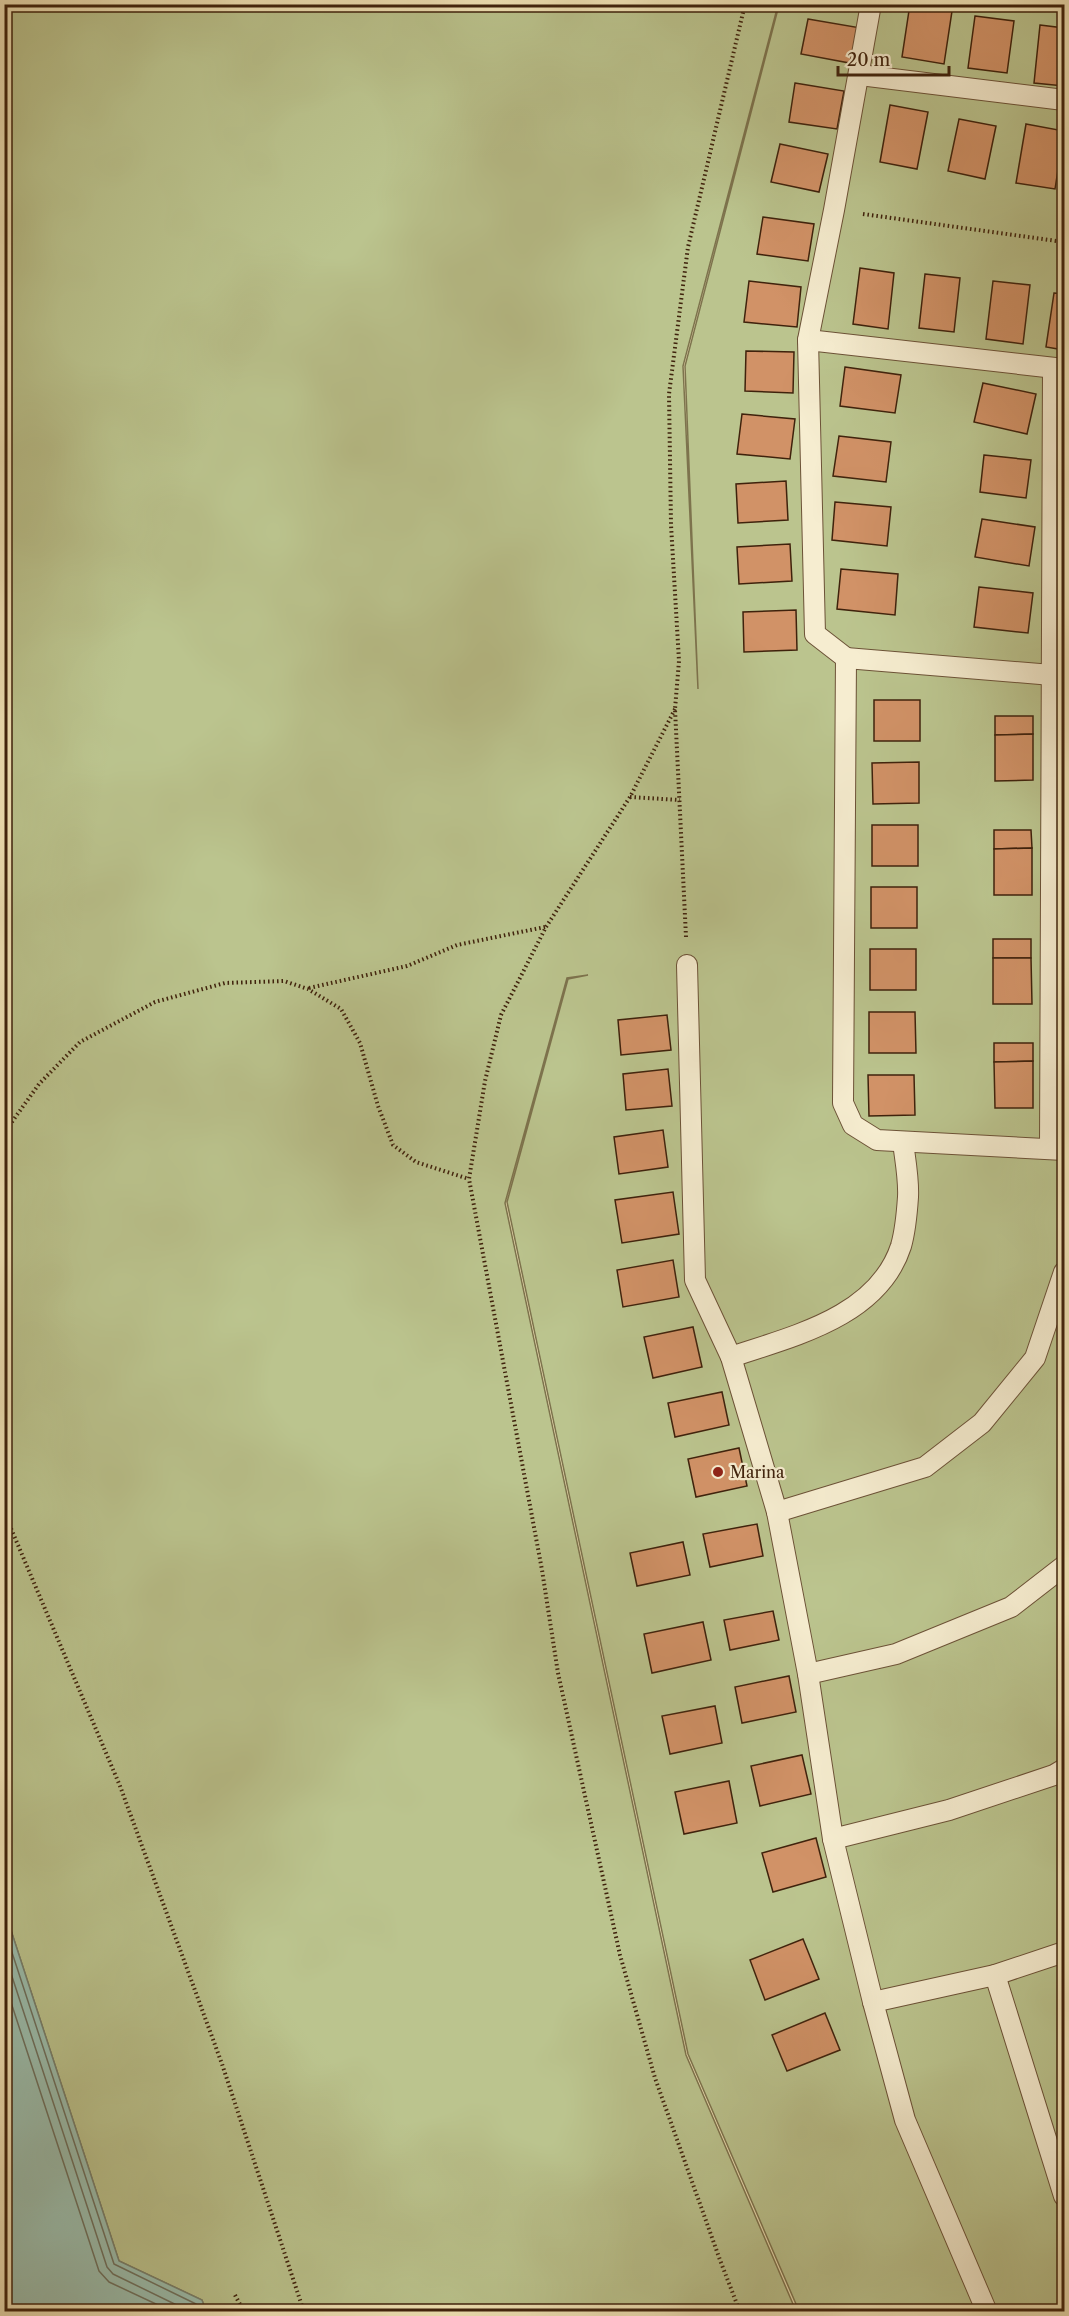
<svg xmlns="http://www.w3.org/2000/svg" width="1069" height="2316" font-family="'Libre Caslon Text',serif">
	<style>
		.green { fill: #bbc48e; stroke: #7d734d; stroke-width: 1.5 }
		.water { fill: #9bbfaf; stroke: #76806e; stroke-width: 1.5 }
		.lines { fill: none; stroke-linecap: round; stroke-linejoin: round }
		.shore { stroke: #6d705e; stroke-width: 1.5 }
		.building { fill: #d19267; stroke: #3f220c; stroke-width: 1.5 }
		.service-casing { stroke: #6c5237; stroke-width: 22 }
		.path { stroke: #3f220c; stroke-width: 4; stroke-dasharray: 1.5 3; stroke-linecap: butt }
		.service { stroke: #f6edd0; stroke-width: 20 }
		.poi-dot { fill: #8f2418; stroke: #f6edd0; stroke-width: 2 }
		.labels { text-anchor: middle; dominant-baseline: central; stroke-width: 4.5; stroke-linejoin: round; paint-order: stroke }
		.poi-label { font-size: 16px; fill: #3f220c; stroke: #f6edd0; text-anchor: start }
	</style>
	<rect width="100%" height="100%" fill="#f1e4b7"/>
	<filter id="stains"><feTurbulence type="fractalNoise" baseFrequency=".00333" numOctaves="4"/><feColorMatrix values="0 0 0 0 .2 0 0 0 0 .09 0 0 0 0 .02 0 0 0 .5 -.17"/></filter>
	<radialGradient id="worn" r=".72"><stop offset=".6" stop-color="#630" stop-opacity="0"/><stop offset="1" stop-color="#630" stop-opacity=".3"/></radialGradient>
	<!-- green -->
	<polygon class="green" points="4,5 778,5 683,366 698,689 685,366 779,5 1064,5 1064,2311 799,2311 688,2054 507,1202 568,979 588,975 567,978 505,1203 686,2055 796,2311 206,2311 202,2300 119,2261 4,1909"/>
	<!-- water -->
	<polygon class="water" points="4,1909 119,2261 202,2300 206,2311 5,2311"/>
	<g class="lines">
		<!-- shore -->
		<g class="shore">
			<polyline points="4,1928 114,2264 196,2304 199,2312"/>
			<polyline points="4,1952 107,2267 113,2274 191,2312"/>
			<polyline points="4,1981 99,2271 109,2282 173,2312"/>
		</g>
	</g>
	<!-- building -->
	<g class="building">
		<polygon points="910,4 952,11 944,64 902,57"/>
		<polygon points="975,16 1014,21 1007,73 968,68"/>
		<polygon points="808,19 861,28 855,64 801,54"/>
		<polygon points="1040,25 1064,28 1064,86 1034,83"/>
		<polygon points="795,83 844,91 837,129 789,122"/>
		<polygon points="890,105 928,112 917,169 880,162"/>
		<polygon points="959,119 996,126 985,179 948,171"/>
		<polygon points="1026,124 1064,131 1055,189 1016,183"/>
		<polygon points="780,144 828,154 819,192 771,182"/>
		<polygon points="763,217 814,224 808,261 757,254"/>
		<polygon points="860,268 894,273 888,329 853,324"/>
		<polygon points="925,274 960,278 954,332 919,328"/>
		<polygon points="749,281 801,287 797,327 744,322"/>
		<polygon points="993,281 1030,285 1023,344 986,339"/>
		<polygon points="1054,293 1064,294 1064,350 1046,347"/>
		<polygon points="746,351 794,352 793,393 745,391"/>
		<polygon points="845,367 901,375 895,413 840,406"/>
		<polygon points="983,383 1036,394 1027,434 974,422"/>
		<polygon points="742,414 795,419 790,459 737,454"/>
		<polygon points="839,436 891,442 886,482 833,476"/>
		<polygon points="984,455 1031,460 1026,498 980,492"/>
		<polygon points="786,481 788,520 738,523 736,484"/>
		<polygon points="835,502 891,507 887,546 832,540"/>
		<polygon points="982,519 1035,527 1029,566 975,557"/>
		<polygon points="790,544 792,581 739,584 737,547"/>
		<polygon points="841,569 898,574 895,615 837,609"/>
		<polygon points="979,587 1033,593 1028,633 974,627"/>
		<polygon points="796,610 797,650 744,652 743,612"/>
		<rect x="874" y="700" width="46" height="41"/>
		<polygon points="995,716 1033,716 1033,734 995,735"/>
		<polygon points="1033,734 1033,780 995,781 995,735"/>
		<polygon points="919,762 919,803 873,804 872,763"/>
		<rect x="872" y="825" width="46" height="41"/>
		<polygon points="994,830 1031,830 1032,848 994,849"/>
		<polygon points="1032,848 1032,895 994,895 994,849"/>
		<rect x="871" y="887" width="46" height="41"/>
		<rect x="993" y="939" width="38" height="19"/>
		<rect x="870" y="949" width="46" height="41"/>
		<polygon points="993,958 1031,958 1032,1004 993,1004"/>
		<polygon points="869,1012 915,1012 916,1053 869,1053"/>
		<polygon points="667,1015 671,1050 621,1055 618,1020"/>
		<polygon points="994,1043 1033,1043 1033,1061 994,1062"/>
		<polygon points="1033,1061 1033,1108 995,1108 994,1062"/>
		<polygon points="668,1069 672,1106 626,1110 623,1074"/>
		<polygon points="868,1075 914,1075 915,1115 869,1116"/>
		<polygon points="663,1130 668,1167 619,1174 614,1137"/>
		<polygon points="673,1192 679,1234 622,1243 615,1200"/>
		<polygon points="673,1260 679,1297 623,1307 617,1270"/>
		<polygon points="693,1327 702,1367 653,1378 644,1337"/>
		<polygon points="722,1392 729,1425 675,1437 668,1403"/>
		<polygon points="739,1448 747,1486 696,1497 688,1459"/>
		<polygon points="757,1524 763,1556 710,1567 703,1534"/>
		<polygon points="683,1542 690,1575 637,1586 630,1553"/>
		<polygon points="773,1611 779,1640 730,1650 724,1620"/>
		<polygon points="703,1622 711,1660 652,1673 644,1634"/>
		<polygon points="789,1676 796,1712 742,1723 735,1687"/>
		<polygon points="715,1706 722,1743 670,1754 662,1716"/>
		<polygon points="802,1755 811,1794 760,1806 751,1766"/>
		<polygon points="729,1781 737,1823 684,1834 675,1792"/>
		<polygon points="816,1838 826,1877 773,1892 762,1853"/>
		<polygon points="803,1939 819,1979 765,2000 750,1960"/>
		<polygon points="825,2013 840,2050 787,2071 772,2035"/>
	</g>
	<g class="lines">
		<defs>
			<g id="service">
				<polyline points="871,4 834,210 808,340 815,634 846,658 843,1103 853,1125 877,1140 1064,1150"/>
				<polyline points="860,75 1064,100"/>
				<polyline points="808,340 1064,369"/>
				<polyline points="846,658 1064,676"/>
				<polyline points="687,965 695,1280 731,1357 777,1512 808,1674 833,1839 873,2002 905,2120 987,2312"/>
				<polyline points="1050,1149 1053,368"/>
				<path d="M731 1357C793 1336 878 1317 901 1246 905 1232 907 1212 908 1197 909 1179 905 1159 903 1142"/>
				<polyline points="777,1512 925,1467 982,1423 1035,1358 1064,1272"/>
				<polyline points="808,1674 896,1654 1011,1607 1064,1566"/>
				<polyline points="833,1839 949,1810 1054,1775 1064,1769"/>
				<polyline points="995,1975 1064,2196"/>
				<polyline points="873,2002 995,1975 1064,1952"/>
			</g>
		</defs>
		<!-- service casing -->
		<use href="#service" class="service-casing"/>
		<!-- path -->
		<g class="path">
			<polyline points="863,214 1064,242"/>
			<polyline points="675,709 630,797 546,927 501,1015 485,1081 469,1179 542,1570 558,1673 620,1955 655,2078 720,2260 740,2312"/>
			<polyline points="630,797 680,800"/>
			<polyline points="686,937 675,709 679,661 671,525 669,394 688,247 745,4"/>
			<polyline points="309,988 407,966 457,945 545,927"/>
			<polyline points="4,1133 39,1084 80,1042 155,1002 225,983 284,981 308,989 341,1009 360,1043 378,1106 393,1145 416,1162 469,1179"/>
			<polyline points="4,1512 120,1786 222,2064 304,2312"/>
			<polyline points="235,2295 244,2312"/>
		</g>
		<!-- service -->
		<use href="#service" class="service"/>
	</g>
	<!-- markers -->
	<circle class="poi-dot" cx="718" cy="1472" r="6"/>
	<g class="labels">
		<!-- poi labels -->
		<g class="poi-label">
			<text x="730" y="1472">Marina</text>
		</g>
	</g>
	<!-- margin -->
	<rect width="1069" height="2316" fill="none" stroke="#f1e4b7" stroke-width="24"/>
	<rect x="6" y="6" width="1057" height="2304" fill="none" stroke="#3f220c" stroke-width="3"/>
	<rect x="12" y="12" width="1045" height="2292" fill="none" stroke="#3f220c" stroke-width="1.5"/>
	<!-- scale -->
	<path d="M838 66v9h111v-9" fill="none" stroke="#3f220c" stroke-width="3"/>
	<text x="847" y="66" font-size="18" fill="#3f220c" stroke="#f6edd0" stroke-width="4.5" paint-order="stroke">20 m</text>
	<rect width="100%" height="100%" filter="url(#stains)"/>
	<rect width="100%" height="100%" fill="url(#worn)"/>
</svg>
